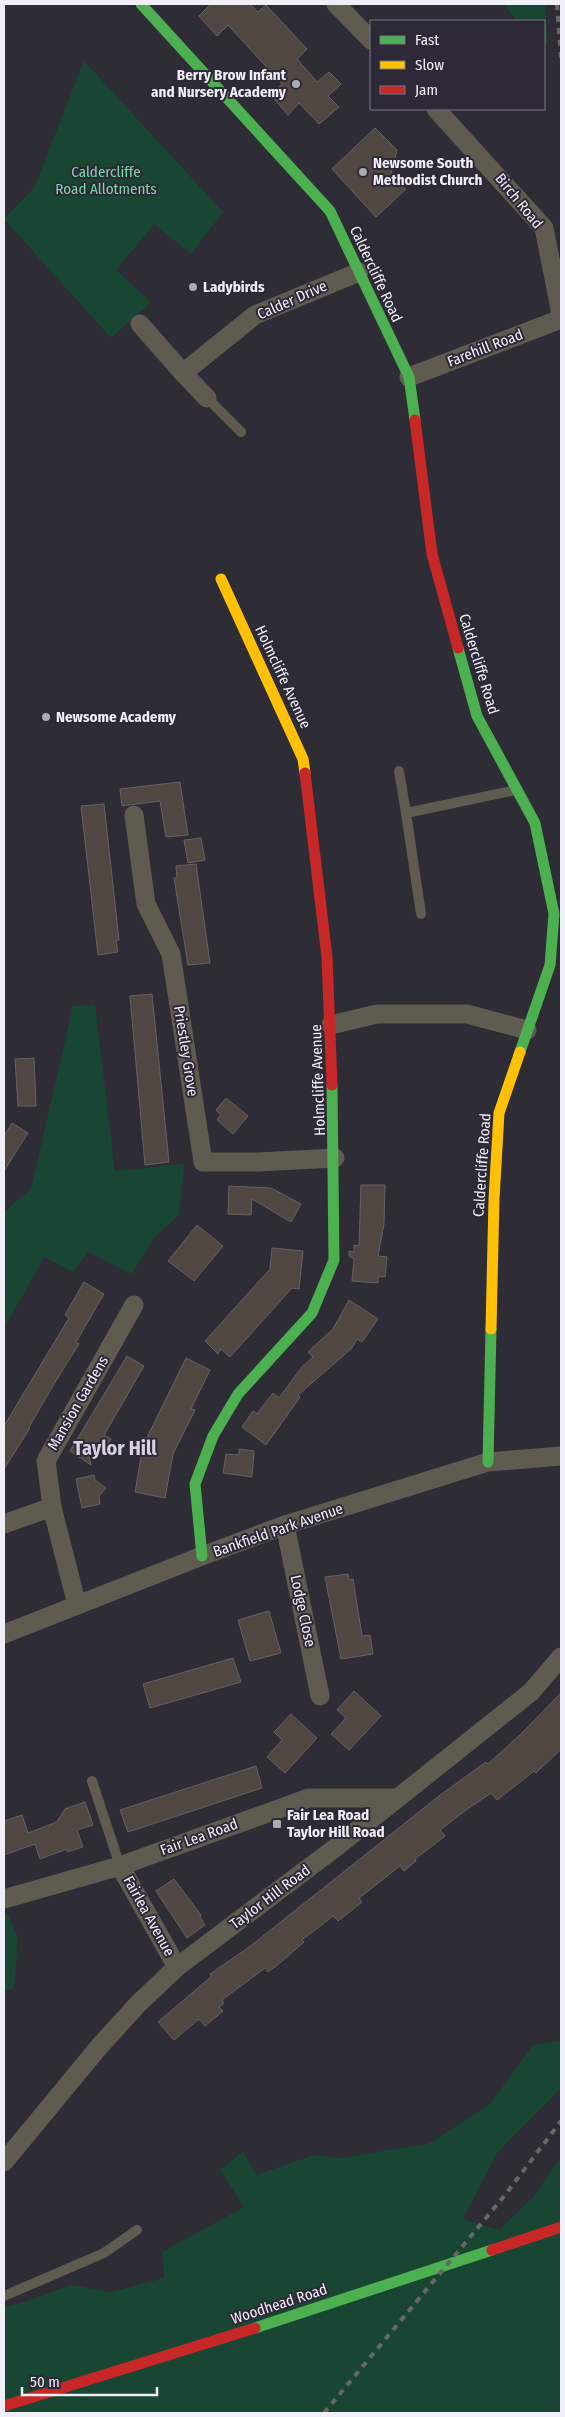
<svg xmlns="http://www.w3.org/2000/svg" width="565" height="2417" font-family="'Fira Sans Condensed',sans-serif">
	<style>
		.green { fill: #184632 }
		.building { fill: #504743; stroke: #666163 }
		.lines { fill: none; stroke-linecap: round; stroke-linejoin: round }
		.lane { stroke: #605b51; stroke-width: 10 }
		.street { stroke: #605b51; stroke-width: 19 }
		.fast { stroke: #4caf50; stroke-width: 11 }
		.slow { stroke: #ffc107; stroke-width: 11 }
		.jam { stroke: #c62828; stroke-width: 11 }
		.rail { stroke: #6a6763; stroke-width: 4; stroke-dasharray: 6 6; stroke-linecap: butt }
		.poi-dot { fill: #acaab3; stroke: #2d2937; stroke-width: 2 }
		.labels { text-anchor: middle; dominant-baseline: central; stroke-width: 4; stroke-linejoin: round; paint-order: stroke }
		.poi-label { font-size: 15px; font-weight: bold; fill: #f0eef7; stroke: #2d2937; text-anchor: start }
		.park-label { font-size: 15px; fill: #76d8a7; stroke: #2d2937 }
		.street-label { font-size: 15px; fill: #f0eef7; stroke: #2d2937 }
		.district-label { font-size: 20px; font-weight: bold; fill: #d6d1e3; stroke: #2d2937 }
	</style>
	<rect width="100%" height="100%" fill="#2e2c34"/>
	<!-- green -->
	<g class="green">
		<polygon points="503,4 545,4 548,43 544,44 544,21 517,21"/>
		<polygon points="84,61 223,212 191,254 154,224 116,270 151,302 111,338 4,219 34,188"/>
		<polygon points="95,1005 115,1171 184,1164 179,1215 153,1239 132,1274 88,1252 73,1272 44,1257 4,1329 4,1212 31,1189 73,1006"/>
		<polygon points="7,1913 18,1937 14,1988 4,1992 4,1914"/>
		<polygon points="561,2040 561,2084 559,2090 497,2153 463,2219 499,2230 533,2197 561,2157 561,2413 4,2413 4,2307 24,2302 71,2285 111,2292 164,2278 162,2252 244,2207 220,2170 243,2151 256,2175 314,2155 341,2158 430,2143 490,2104 533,2045"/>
	</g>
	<!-- building -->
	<g class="building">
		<polygon points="211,4 250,4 258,12 266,5 307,49 297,59 317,82 329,72 341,84 328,96 339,107 319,124 299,103 288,115 271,95 282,84 228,25 217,36 199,16"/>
		<polygon points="375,128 397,150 391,175 406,189 376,217 332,169"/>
		<polygon points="180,782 188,835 166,837 160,801 122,806 120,789"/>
		<polygon points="104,804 119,940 116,941 118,952 98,955 81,806"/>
		<polygon points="201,838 205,860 188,863 184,840"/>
		<polygon points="196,864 210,963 188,965 174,878 177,878 176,866"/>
		<polygon points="152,994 169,1162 145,1165 130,996"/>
		<polygon points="34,1058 36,1106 18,1106 15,1059"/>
		<polygon points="226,1098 248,1116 233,1134 217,1120 221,1115 216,1110"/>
		<polygon points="12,1123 28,1133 4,1171 4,1136"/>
		<polygon points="361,1185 385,1185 384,1224 378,1256 387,1257 385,1277 378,1276 378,1283 352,1281 354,1259 349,1256 349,1251 354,1252 354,1245 359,1246"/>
		<polygon points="229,1186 271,1188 301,1204 291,1222 252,1199 251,1215 228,1214"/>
		<polygon points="197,1225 223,1246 194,1281 168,1261"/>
		<polygon points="272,1248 303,1251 299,1289 292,1288 230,1357 221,1349 218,1354 205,1341 270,1269"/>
		<polygon points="84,1282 104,1294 76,1342 79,1344 54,1384 29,1427 30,1428 4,1469 4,1426 69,1318 65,1315"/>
		<polygon points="349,1300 378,1319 362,1342 357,1339 352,1348 298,1395 300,1397 266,1445 242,1427 253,1411 257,1414 273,1393 279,1398 302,1367 313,1357 308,1352 333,1329"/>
		<polygon points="127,1356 144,1366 104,1435 111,1439 103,1452 86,1441 91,1465 70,1451"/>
		<polygon points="186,1358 210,1370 191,1409 195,1410 173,1454 165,1498 135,1492 143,1446"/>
		<polygon points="239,1449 254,1451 252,1477 223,1473 226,1454 239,1455"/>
		<polygon points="94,1475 95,1480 106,1488 99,1496 100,1504 82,1508 76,1479"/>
		<polygon points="348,1574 349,1580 353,1579 362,1636 370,1635 373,1654 341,1659 325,1577"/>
		<polygon points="269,1611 281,1653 250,1661 238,1620"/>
		<polygon points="233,1658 241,1682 150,1708 143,1684"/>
		<polygon points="354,1691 381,1716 349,1750 331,1734 346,1718 337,1710"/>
		<polygon points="561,1693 561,1749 536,1773 534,1771 497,1800 491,1793 466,1810 440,1830 445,1836 415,1859 416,1861 404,1871 400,1866 359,1898 362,1902 338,1921 333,1916 302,1940 304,1942 281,1962 268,1972 265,1968 222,2000 224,2003 219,2007 223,2011 205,2026 199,2019 174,2040 158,2022 212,1976 210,1974 248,1948 439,1796 486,1762 488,1764 521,1734"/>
		<polygon points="291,1714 317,1738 285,1773 267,1757 282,1740 274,1732"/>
		<polygon points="256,1766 262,1788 128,1832 120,1810"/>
		<polygon points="85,1802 93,1825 77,1830 83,1847 67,1852 67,1849 40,1859 35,1844 4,1855 4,1821 22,1815 28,1833 57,1822 65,1809"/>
		<polygon points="174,1879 201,1915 200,1917 205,1925 187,1938 156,1891"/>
	</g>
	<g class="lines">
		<!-- lane -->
		<g class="lane">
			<polyline points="207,398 241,432"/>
			<polyline points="399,771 406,813"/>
			<polyline points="421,914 406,813 516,790"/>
			<polyline points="92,1781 120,1866"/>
			<polyline points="4,2296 104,2253 137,2230"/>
		</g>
		<!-- street -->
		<g class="street">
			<polyline points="336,4 371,40"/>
			<polyline points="436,109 544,228 561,314"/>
			<polyline points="140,324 183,373 255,315 359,272"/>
			<polyline points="183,373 207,398"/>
			<polyline points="409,377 561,319"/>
			<polyline points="134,815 146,904 171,954 203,1162 258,1162 335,1158"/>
			<polyline points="331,1025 377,1014 467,1014 527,1030"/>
			<polyline points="4,1524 52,1507"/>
			<polyline points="285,1525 320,1696"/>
			<polyline points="77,1605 52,1507 46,1461 134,1305"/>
			<polyline points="4,1634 202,1556 285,1525 488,1462 561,1456"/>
			<polyline points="120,1866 177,1967"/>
			<polyline points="4,1899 120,1866 309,1798 398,1798"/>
			<polyline points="4,2162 98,2048 138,2004 177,1967 335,1848 531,1692 561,1657"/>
		</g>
		<!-- fast -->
		<g class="fast">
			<polyline points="141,4 330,211 409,377 415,420"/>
			<polyline points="458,648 477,716 535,823 554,914 550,965 520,1052"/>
			<polyline points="488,1462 491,1329"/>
			<polyline points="202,1556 195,1484 213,1436 238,1394 312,1313 334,1260 332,1085"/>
			<polyline points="255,2328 492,2250"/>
		</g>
		<!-- slow -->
		<g class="slow">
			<polyline points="221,579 303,759 305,773"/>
			<polyline points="491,1329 494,1199 499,1113 520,1052"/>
		</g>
		<!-- jam -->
		<g class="jam">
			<polyline points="415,420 432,554 458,648"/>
			<polyline points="305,773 327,957 332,1085"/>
			<polyline points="492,2250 561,2227"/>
			<polyline points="4,2406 255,2328"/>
		</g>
		<!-- rail -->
		<g class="rail">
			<polyline points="557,4 561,59"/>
			<polyline points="324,2413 505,2195 561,2121"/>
		</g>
	</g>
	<!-- markers -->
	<g class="poi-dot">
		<circle cx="296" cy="84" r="5"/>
		<circle cx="363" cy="172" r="5"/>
		<circle cx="193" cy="287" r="5"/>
		<circle cx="46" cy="717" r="5"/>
		<rect x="272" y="1819" width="10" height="10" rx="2.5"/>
	</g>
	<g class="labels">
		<!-- poi labels -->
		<g class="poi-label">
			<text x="286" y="75" text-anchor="end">Berry Brow Infant<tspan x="286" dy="17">and Nursery Academy</tspan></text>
			<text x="373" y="163">Newsome South<tspan x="373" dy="17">Methodist Church</tspan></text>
			<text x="203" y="287">Ladybirds</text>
			<text x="56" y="717">Newsome Academy</text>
			<text x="287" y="1815">Fair Lea Road<tspan x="287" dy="17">Taylor Hill Road</tspan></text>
		</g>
		<!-- park labels -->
		<g class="park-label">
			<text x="106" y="172">Caldercliffe<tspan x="106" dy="17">Road Allotments</tspan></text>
		</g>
		<!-- street labels -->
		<g class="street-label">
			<text transform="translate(519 201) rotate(51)">Birch Road</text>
			<text transform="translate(376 274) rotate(65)">Caldercliffe Road</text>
			<text transform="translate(292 300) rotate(-24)">Calder Drive</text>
			<text transform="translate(485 348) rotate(-21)">Farehill Road</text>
			<text transform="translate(479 664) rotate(73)">Caldercliffe Road</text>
			<text transform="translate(283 677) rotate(65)">Holmcliffe Avenue</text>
			<text transform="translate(186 1051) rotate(81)">Priestley Grove</text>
			<text transform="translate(318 1080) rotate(-92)">Holmcliffe Avenue</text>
			<text transform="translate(482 1165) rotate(-86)">Caldercliffe Road</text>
			<text transform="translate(78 1403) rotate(-60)">Mansion Gardens</text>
			<text transform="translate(278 1530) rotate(-19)">Bankfield Park Avenue</text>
			<text transform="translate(303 1611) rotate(78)">Lodge Close</text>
			<text transform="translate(199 1837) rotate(-20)">Fair Lea Road</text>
			<text transform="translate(270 1897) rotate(-37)">Taylor Hill Road</text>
			<text transform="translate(149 1916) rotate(61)">Fairlea Avenue</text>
			<text transform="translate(279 2304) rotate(-18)">Woodhead Road</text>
		</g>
		<!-- district labels -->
		<g class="district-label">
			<text x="115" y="1448">Taylor Hill</text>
		</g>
	</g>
	<!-- border -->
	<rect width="565" height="2417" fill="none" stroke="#f0eef7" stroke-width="10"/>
	<!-- legend -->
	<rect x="370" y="20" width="175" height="90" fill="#2d2937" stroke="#7b7884"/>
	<rect x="380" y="36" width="25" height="8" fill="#4caf50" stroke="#7b7884"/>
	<text x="415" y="45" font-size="15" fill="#f0eef7">Fast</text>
	<rect x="380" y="61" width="25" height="8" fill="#ffc107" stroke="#7b7884"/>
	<text x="415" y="70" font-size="15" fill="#f0eef7">Slow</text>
	<rect x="380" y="86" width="25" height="8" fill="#c62828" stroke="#7b7884"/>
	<text x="415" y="95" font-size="15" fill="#f0eef7">Jam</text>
	<!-- scale -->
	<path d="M22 2387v8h135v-8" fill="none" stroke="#f0eef7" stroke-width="2.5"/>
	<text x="30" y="2387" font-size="15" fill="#f0eef7" stroke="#2d2937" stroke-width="4" paint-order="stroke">50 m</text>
</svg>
